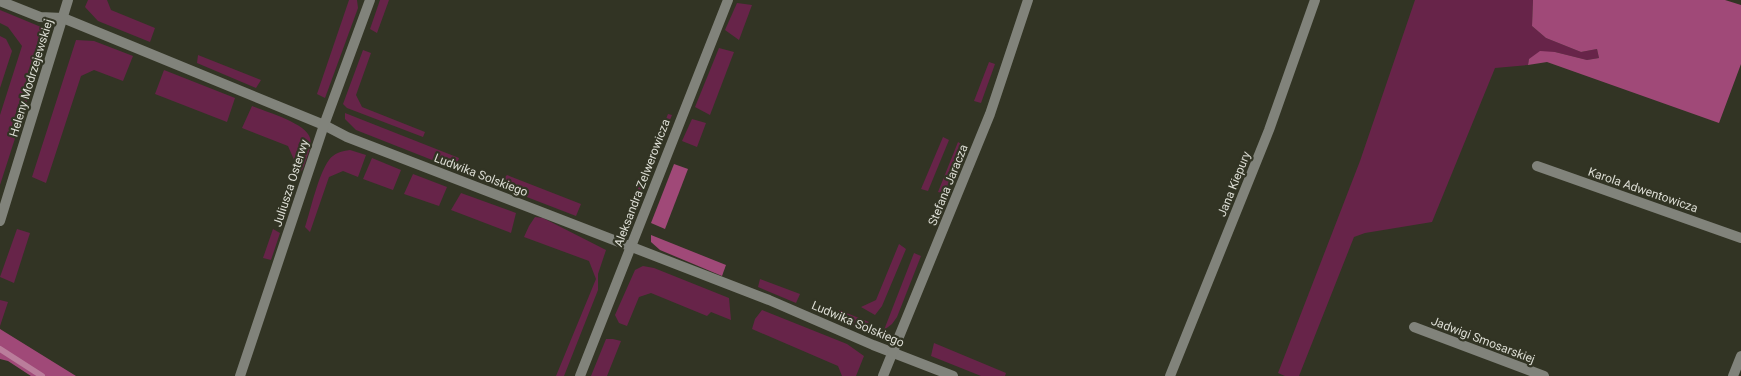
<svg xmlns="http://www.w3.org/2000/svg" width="1741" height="376" font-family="Roboto,sans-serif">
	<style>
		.green { fill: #672449 }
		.forest { fill: #a04978 }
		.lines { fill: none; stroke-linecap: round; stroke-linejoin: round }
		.stream { stroke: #ba7d9b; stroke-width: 6 }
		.street { stroke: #81837b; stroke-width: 10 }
		.labels { text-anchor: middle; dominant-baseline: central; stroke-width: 4.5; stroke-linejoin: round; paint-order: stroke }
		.street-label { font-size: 12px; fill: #dcddd4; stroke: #323424 }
	</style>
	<rect width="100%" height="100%" fill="#323424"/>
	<!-- green -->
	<g class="green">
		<polygon points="88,0 107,0 111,10 155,28 150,42 98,21 85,7"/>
		<polygon points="349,0 357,0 358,8 325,98 317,94"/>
		<polygon points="380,0 389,0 377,33 370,29"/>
		<polygon points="1415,0 1533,0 1532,26 1546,38 1581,52 1597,49 1599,58 1587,60 1555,52 1529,59 1528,65 1495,68 1432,222 1365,233 1354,237 1299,376 1285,376 1278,373 1360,161"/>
		<polygon points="737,3 752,5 739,40 725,30"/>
		<polygon points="0,10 41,27 48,36 0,185 0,115 22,46 8,27 0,23"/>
		<polygon points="0,36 6,39 12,51 0,88"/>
		<polygon points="76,40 94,41 133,56 123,81 94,70 81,76 46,183 32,177"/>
		<polygon points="719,48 734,52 710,115 695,107"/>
		<polygon points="363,50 371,53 356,95 362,107 425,132 423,137 347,108 343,104"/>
		<polygon points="198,55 261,80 256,88 197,63"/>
		<polygon points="989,62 995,64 981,103 974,101"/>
		<polygon points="164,70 235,98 227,122 155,94"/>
		<path d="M252 106C266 112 306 123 310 138 312 144 309 151 307 157 304 165 303 172 296 177L290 176 295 162 288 146 242 128Z"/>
		<polygon points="345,113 459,158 455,169 356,130 345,119"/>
		<polygon points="668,114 672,115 631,215 628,213"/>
		<polygon points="692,119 706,123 697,147 682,141"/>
		<polygon points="943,137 949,140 928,191 921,189"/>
		<polygon points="958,142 961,144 962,150 946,194 938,192"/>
		<path d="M350 150 366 155 358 177 343 171 329 177 310 232 305 227C311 209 318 175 329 160 334 153 342 151 350 150Z"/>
		<polygon points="372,158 401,170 393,190 363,179"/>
		<polygon points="413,174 447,187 439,206 404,194"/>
		<path d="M507 175 581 204 576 216 506 189C502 183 502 180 507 175Z"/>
		<polygon points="286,189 294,192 283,224 275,222"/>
		<polygon points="461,193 516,213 511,233 451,210"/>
		<polygon points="535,217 543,218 606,250 598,274 598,290 564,376 556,376 596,279 589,261 524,237 529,226"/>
		<polygon points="17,229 30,233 14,283 0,277"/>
		<polygon points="273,229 280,233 271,260 263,258"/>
		<polygon points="899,244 906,249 882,306 875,315 861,307 876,300"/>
		<polygon points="914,253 921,256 897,317 892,324 884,330"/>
		<polygon points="643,266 654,268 729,298 731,320 711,312 707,316 651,293 639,297 627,326 619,323 615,315 635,270"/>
		<polygon points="760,279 800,294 796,303 758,287"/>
		<polygon points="0,300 8,302 0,326"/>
		<polygon points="762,310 847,344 864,356 856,376 842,376 838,366 752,329 755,319"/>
		<polygon points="839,310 869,322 861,329 841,320"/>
		<polygon points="606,339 613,339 621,341 607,376 591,376"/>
		<polygon points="934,343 1006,373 1005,376 981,376 931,356"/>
	</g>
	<!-- forest -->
	<g class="forest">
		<polygon points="1533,0 1725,0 1741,5 1741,64 1719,123 1547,62 1528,65 1529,59 1540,51 1555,52 1587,60 1599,58 1597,49 1581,52 1546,38 1532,26"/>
		<polygon points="674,164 688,169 665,229 651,223"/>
		<polygon points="651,235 726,265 722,276 660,250 651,242"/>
		<polygon points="0,329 76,376 31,376 8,361 0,359"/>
	</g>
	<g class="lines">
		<!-- stream -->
		<polyline class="stream" points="0,349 42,376"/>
		<!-- street -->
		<g class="street">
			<polyline points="0,1 40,17 63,18 324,125 347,137 769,300 873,345 953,376"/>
			<polyline points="1537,166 1741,238"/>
			<polyline points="0,221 68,0"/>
			<polyline points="1414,327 1544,376"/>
			<polyline points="240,376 324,125 370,0"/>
			<polyline points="580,376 728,0"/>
			<polyline points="883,376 990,114 1028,0"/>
			<polyline points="1170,376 1269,130 1315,0"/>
			<polyline points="1733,376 1741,356"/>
		</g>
	</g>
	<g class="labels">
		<!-- street labels -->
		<g class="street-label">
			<text transform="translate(31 78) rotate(-73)">Heleny Modrzejewskiej</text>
			<text transform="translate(481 175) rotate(21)">Ludwika Solskiego</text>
			<text transform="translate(291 183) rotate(-72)">Juliusza Osterwy</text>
			<text transform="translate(642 183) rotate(-69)">Aleksandra Zelwerowicza</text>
			<text transform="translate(1234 184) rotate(-68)">Jana Kiepury</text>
			<text transform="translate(948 185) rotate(-68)">Stefana Jaracza</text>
			<text transform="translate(1643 190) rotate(19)">Karola Adwentowicza</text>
			<text transform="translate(858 324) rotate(23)">Ludwika Solskiego</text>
			<text transform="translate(1483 340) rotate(21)">Jadwigi Smosarskiej</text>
		</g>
	</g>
</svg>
